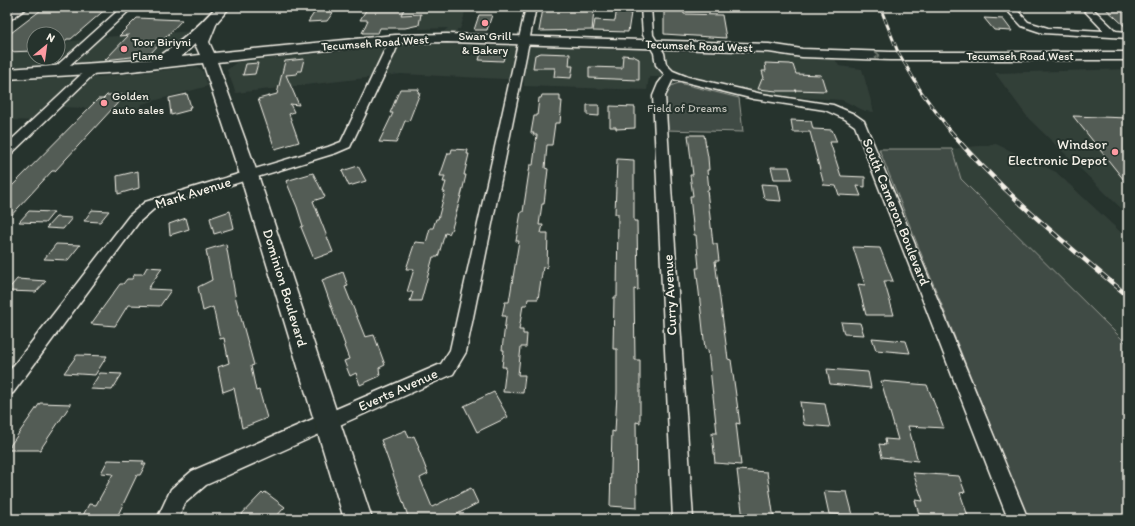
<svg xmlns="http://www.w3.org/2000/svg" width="1135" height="526" font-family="Itim,sans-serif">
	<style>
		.built { fill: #333f39 }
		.green { fill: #414b45; stroke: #9a9e96 }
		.building { fill: #525c55; stroke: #f4f1e8 }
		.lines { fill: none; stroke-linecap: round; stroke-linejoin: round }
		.street-casing { stroke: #f4f1e8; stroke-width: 3 }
		.secondary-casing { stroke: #f4f1e8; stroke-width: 3 }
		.street { fill: #26332d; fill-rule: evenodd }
		.secondary { fill: #26332d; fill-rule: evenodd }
		.rail-far1-casing { stroke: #f4f1e8; stroke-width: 3 }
		.rail-casing { stroke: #f4f1e8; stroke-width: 4.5 }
		.rail-far1 { stroke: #26332d; stroke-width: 2; stroke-dasharray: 6; stroke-linecap: butt }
		.rail { stroke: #26332d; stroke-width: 3; stroke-dasharray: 8; stroke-linecap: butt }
		.oneway { stroke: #6e766e }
		.poi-dot { fill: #ff9aa2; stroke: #26332d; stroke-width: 1.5 }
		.labels { text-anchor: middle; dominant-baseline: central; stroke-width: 4; stroke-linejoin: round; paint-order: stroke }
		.far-poi-label { font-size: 12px; fill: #f4f1e8; stroke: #26332d; text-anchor: start }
		.far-street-label { font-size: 12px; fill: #f4f1e8; stroke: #26332d }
		.far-park-label { font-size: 12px; fill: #bebfb7; stroke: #26332d }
		.poi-label { font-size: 14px; fill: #f4f1e8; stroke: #26332d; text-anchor: end }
		.street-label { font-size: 14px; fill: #f4f1e8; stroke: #26332d }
	</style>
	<rect width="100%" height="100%" fill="#26332d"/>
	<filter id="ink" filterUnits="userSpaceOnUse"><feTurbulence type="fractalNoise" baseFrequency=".025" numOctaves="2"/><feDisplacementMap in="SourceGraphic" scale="8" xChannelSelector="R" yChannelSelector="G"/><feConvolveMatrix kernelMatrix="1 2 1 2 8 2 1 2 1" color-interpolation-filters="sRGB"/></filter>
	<g filter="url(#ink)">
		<!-- built -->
		<g class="built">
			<polygon points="422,7 465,7 464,17 460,29 457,29 457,33 442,33 448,28 419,29"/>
			<polygon points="195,31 163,56 111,62 7,67 7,44 34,43 34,58 58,58 58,42 85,40 88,38"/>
			<polygon points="419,43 833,56 839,66 862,69 874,112 865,111 842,100 768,95 692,77 649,77 647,90 524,86 524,80 401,74 236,93 227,70 237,62"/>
			<polygon points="193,67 201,69 203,72 208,86 142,104 138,110 60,107 45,121 7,120 7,80 97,77"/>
			<polygon points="1128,69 1128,215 1029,119 995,73"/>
			<polygon points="996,144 1056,172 1128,239 1128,345 960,179 952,149"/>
		</g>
		<!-- green -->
		<g class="green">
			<path d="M679 83 739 98 743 132 665 130C664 111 656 88 679 83Z"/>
			<polygon points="879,149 952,149 961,179 1128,345 1128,519 1028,519"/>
		</g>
		<!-- building -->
		<g class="building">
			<polygon points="45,7 108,7 71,39 67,39 58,50 58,34 34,34 34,51 7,52 7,36"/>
			<polygon points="318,7 337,7 327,21 308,22"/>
			<polygon points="368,7 405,7 401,15 421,14 419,25 405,28 380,28 378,33 362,33 368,20 360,20"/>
			<polygon points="617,7 630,7 630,13 631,13 628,32 593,31 595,20 615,21"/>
			<polygon points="664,7 683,7 684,14 722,15 726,38 664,34"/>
			<polygon points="1104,7 1128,7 1128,29"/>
			<polygon points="543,9 594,10 592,30 539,31"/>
			<polygon points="479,15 492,15 487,30 474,30"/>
			<polygon points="137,18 182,20 149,55 105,60 129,35 119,36"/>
			<polygon points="984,18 1003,19 1012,31 994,30"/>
			<polygon points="482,50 506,51 503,61 479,60"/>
			<polygon points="541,53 570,54 569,66 573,66 571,78 554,77 555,68 533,68 535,55"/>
			<polygon points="623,55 633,56 639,59 639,80 589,78 589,67 622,68"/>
			<polygon points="304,59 301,71 298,71 297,74 286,75 299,105 290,104 294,112 289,114 299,142 275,149 258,99 277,94 285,61"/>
			<polygon points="258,63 255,74 243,75 246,64"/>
			<polygon points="765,63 790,64 793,65 796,74 821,75 826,91 795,90 796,91 777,91 758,89 762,79 764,78 762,71 766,71"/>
			<polygon points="400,89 419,89 418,93 420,93 409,121 405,121 396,143 379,142 393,113 390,113"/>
			<polygon points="187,94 191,107 189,107 190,110 171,115 169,98"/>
			<polygon points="107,95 125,95 55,171 52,171 7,220 7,191 98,99 103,99"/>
			<polygon points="542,95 560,95 560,101 562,101 560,123 555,123 552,145 547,145 545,168 548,169 544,204 542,204 539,225 543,225 541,233 548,233 547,268 543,267 538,299 528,299 527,305 523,305 519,330 523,330 523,334 527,334 526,347 521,347 518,375 525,375 523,393 503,392 506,367 502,367 504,350 502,350 506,316 502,316 505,302 509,302 519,241 516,241 521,212 523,212 530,165 533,165 537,135 533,135 534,133 531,133 534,116 537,116 539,98 541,98"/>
			<polygon points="587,105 599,105 599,116 587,115"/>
			<polygon points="610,106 635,107 635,128 616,129 616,127 610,127"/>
			<polygon points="1073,116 1128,118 1128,185"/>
			<polygon points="791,120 811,121 813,129 832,130 837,142 830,142 841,176 865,177 865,187 857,186 861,196 839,195 836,186 824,185 810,132 793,132"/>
			<polygon points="688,135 704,135 708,157 709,170 707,170 709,190 707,190 713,244 717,244 719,261 715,261 728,359 731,360 740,424 736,423 741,465 715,463 712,433 717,433 708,350 705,349 699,292 696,268 699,268 696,235 694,235 690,196 693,196 690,175 693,175"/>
			<polygon points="452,149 468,150 467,154 469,154 464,175 466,175 462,192 452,228 449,234 445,233 438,257 433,257 421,301 410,301 413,292 407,292 414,269 406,269 415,242 426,243 430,228 433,228 436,219 438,219 445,192 443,192 446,182 443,182 445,176 440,176 448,153 451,153"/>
			<polygon points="617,159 634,160 634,221 637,221 638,290 634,289 635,360 640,360 640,423 636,422 637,508 610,506 612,431 615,432 617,393 617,349 613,349 614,297 617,297 618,214 615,214"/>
			<polygon points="358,166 366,181 349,186 342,171"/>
			<polygon points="771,167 789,167 792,179 774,179"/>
			<polygon points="138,171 139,188 118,194 117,176"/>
			<polygon points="313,173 325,197 313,201 333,252 314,259 301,227 303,226 297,207 286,181"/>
			<polygon points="761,184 778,185 781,201 767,200 764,198"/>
			<polygon points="92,210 109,211 100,222 84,221"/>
			<polygon points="29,211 54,212 45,223 19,222"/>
			<polygon points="230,211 234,228 214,234 210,218"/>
			<polygon points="56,217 72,218 63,229 46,228"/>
			<polygon points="186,218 189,229 170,235 169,224"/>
			<polygon points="56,244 80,245 68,260 44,259"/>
			<polygon points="226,244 236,300 254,365 251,366 256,391 259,390 267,418 242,428 234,388 223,392 218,367 229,363 224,338 220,339 213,307 203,311 198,287 212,280 206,250"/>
			<polygon points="853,247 880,248 893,281 884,281 894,315 866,315 858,284 865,285"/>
			<polygon points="147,267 162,268 148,289 171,290 160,306 128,305 115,326 91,324 120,284 123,284 127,279 132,279 135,274 143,274"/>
			<polygon points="343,272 348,286 345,287 365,337 374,335 385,365 379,368 380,376 360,385 356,373 350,376 344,361 349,359 344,346 345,345 322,280"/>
			<polygon points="17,279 46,281 36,292 7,291"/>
			<polygon points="841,322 860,323 864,335 844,334"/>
			<polygon points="872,338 906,341 910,353 876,350"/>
			<polygon points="77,355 107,356 95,375 64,373"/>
			<polygon points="827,369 868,372 871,388 830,384"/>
			<polygon points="100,373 122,374 112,390 90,389"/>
			<polygon points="881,381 927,385 944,428 908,426 918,461 882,457 879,444 886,445 885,439 898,440"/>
			<polygon points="494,392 508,417 477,432 464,406"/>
			<polygon points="800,402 825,404 830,427 804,425"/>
			<polygon points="40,403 71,404 40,450 7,450"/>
			<polygon points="406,430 409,438 414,436 419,447 418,448 428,474 420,478 432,507 471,488 478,503 448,519 409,519 381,440"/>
			<polygon points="108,460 144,461 142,464 146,464 140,475 137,475 116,519 81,519 89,504 96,505 113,474 101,473"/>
			<polygon points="737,470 767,472 774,519 743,519"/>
			<polygon points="913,473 959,476 965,492 960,493 969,519 931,519 930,515 919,514 915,500 923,501"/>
			<polygon points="824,491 847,492 853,515 829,514"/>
			<polygon points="265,492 285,507 274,519 237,519 262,493 263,494"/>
		</g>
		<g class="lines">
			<defs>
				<g id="street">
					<polygon points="17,7 28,7 7,22 7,14"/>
					<polygon points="122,7 133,7 60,74 52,74 51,72 52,70"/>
					<polygon points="526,7 536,7 466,352 453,374 206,485 185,503 178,519 157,519 171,489 192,471 441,364 450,350"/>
					<polygon points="641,7 651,7 653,35 664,53 666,64 673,71 688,77 762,94 833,105 854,114 864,121 1028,519 1008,519 855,126 845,119 825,110 754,99 673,79 665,96 693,519 673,519 653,96 658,84 665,75 656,65 654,53 643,35"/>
					<polygon points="1004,7 1014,7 1028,22 1048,28 1104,31 1081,7 1091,7 1116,31 1128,32 1128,38 1043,33 1022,26"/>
					<polygon points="395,36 400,39 395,52 350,147 336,153 155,208 139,222 13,393 7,396 7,374 129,216 145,202 328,147 341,142 390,39"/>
					<polygon points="92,67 97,70 96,72 11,154 7,155 7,144 88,68"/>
				</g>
				<path id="secondary" d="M216 7H230L217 22 209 42 214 53 395 35 447 34 769 44 802 49 890 52H1128V60H890L802 57 769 52 447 42 395 43 217 62 258 175 372 519H344L240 175 203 63 123 72 7 79V69L155 59C179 44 197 28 216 7ZM195 44 200 55 181 57Z"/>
			</defs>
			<!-- street casing -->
			<use href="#street" class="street-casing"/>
			<!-- secondary casing -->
			<use href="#secondary" class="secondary-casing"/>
			<!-- street -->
			<use href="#street" class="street"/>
			<!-- secondary -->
			<use href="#secondary" class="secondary"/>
			<defs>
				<polyline id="rail-far1" points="880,7 898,52 922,93 951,132"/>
				<path id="rail" d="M950 131C1003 193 1066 244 1128 296"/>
			</defs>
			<!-- rail-far1 casing -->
			<use href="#rail-far1" class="rail-far1-casing"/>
			<!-- rail casing -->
			<use href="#rail" class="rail-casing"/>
			<!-- rail-far1 -->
			<use href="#rail-far1" class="rail-far1"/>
			<!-- rail -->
			<use href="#rail" class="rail"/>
		</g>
		<!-- one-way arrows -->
		<defs><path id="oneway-chevron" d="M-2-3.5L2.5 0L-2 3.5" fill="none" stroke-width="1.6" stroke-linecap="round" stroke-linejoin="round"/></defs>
		<use class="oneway" href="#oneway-chevron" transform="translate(877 55) rotate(2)"/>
	</g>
	<!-- markers -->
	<g class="poi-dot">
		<circle cx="485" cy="23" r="4"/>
		<circle cx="124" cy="49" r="4"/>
		<circle cx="104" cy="103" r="4"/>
		<circle cx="1115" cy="152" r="4"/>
	</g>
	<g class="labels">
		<!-- far-poi labels -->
		<g class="far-poi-label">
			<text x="485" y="36" text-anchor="middle">Swan Grill<tspan x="485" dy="14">&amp; Bakery</tspan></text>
			<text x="132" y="42">Toor Biriyni<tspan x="132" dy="14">Flame</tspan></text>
			<text x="112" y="96">Golden<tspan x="112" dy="14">auto sales</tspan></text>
		</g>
		<!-- far-street labels -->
		<g class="far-street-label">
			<text transform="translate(375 43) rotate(-4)">Tecumseh Road West</text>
			<text transform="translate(699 46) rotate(2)">Tecumseh Road West</text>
			<text x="1020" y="56">Tecumseh Road West</text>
		</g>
		<!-- far-park labels -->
		<g class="far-park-label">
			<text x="687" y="108">Field of Dreams</text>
		</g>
		<!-- poi labels -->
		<g class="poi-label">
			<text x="1107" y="144">Windsor<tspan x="1107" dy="16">Electronic Depot</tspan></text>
		</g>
		<!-- street labels -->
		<g class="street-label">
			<text transform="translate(193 193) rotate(-17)">Mark Avenue</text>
			<text transform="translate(896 212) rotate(68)">South Cameron Boulevard</text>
			<text transform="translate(285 288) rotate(73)">Dominion Boulevard</text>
			<text transform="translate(670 295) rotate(-93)">Curry Avenue</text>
			<text transform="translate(398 390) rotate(-24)">Everts Avenue</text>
		</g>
	</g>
	<!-- margin -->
	<rect width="1135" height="526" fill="none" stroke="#26332d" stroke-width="24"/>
	<rect x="12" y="12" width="1111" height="502" fill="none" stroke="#f4f1e8" stroke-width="1.5" filter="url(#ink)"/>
	<!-- north arrow -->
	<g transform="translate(46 46) rotate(29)"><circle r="19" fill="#26332d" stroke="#787f78"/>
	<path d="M0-3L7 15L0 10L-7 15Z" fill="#ff9aa2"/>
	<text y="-6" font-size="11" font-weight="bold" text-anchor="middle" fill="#f4f1e8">N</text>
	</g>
</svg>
